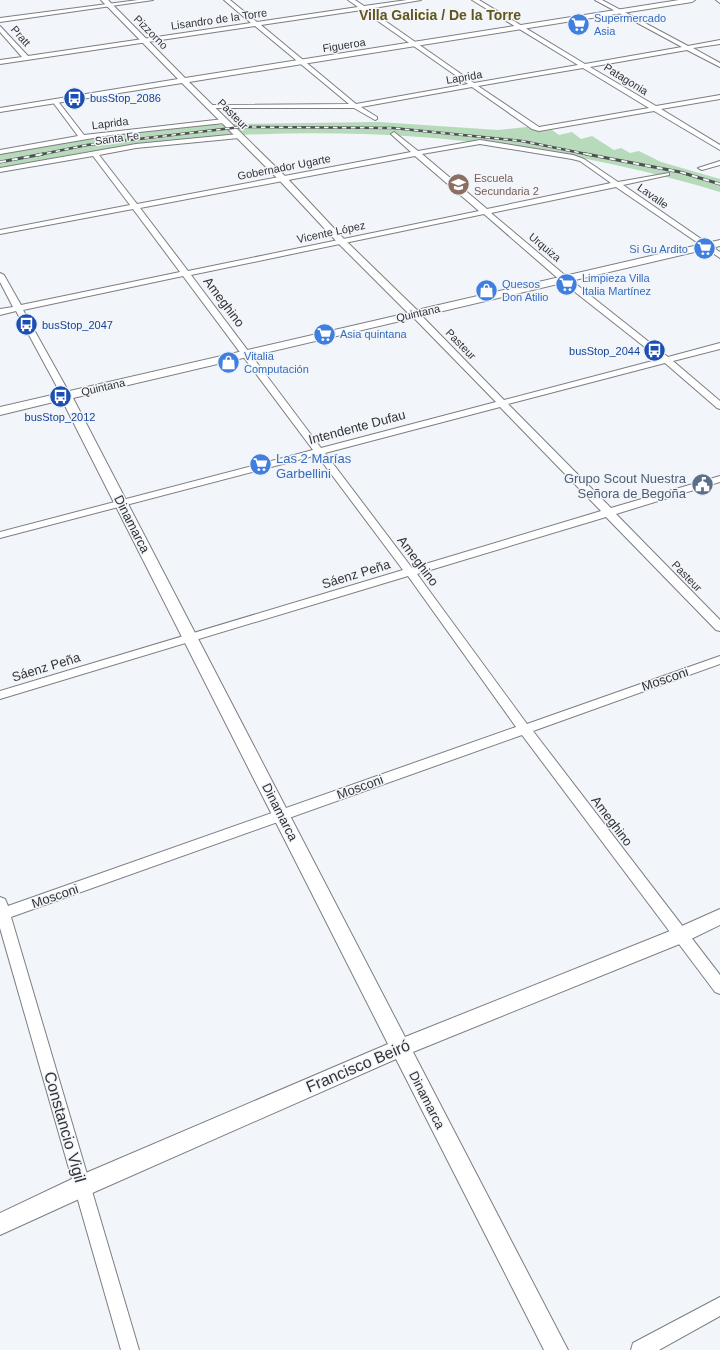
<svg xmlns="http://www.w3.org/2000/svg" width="720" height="1350" font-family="Helvetica,sans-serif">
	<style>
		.green { fill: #b6daba }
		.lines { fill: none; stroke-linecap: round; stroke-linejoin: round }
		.minor-casing { stroke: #7c7e83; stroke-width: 2 }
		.tertiary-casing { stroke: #7c7e83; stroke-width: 2 }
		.minor { fill: #fff; fill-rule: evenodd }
		.tertiary { fill: #fff; fill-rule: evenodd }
		.rail-far1-casing { stroke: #4f5053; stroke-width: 2.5 }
		.rail-casing { stroke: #4f5053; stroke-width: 3 }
		.rail-far1 { stroke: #f2f5fa; stroke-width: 1.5; stroke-dasharray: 4.5; stroke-linecap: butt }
		.rail { stroke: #f2f5fa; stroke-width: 2; stroke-dasharray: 6; stroke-linecap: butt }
		.labels { text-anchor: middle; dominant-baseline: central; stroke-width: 3; stroke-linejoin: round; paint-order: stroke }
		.far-shop-label { font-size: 11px; fill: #366cbe; stroke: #f2f5fa; text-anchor: start }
		.far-street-label { font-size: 11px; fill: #323335; stroke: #f2f5fa }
		.far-transit-label { font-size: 11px; fill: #164399; stroke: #f2f5fa; text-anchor: start }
		.far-education-label { font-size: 11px; fill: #785e54; stroke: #f2f5fa; text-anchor: start }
		.street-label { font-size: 13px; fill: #323335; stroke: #f2f5fa }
		.shop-label { font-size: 13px; fill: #366cbe; stroke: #f2f5fa; text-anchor: start }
		.service-label { font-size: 13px; fill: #4e5e75; stroke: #f2f5fa; text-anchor: end }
		.far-district-label { font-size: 14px; font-weight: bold; fill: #635519; stroke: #f2f5fa }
		.near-street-label { font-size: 16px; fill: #323335; stroke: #f2f5fa }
	</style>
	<rect width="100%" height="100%" fill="#f2f5fa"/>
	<!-- green -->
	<g class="green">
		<path d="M379 122 498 130 527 127 536 131 552 130 559 135 572 132 581 139 592 136 614 150 621 148 630 153 639 151 661 162 720 179V192C564 145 403 127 241 135L231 124Z"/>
		<polygon points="215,123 225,126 231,134 86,152 0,169 0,153 73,139"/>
	</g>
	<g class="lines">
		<defs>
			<g id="minor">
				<polygon points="138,0 153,0 0,22 0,18"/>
				<path d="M224 0H230L257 22 358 7 348 0H355L364 6 407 0H421L368 9 474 83 578 65 472 0H479L585 64 682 47 595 0H602L688 46 720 40V44L693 48 720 63V67L687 50 590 67 656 106 720 95V99L661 109 720 145V150L654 111 539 131 532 129 472 87 361 107 377 117V119L375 120 354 108H207L206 107 209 105 349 104 255 26 0 64V60L22 57 0 32V26L28 56 251 23ZM362 10 468 84 356 104 261 25ZM583 68 649 108 539 127 478 86Z"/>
				<polygon points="716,0 720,0 720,3"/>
				<polygon points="55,99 57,100 84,135 224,119 227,121 224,123 111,135 0,154 0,150 78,136 52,101"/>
				<path d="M394 132 418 151 480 140 573 155 584 159 618 182 669 173V175L623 185 720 252V258L616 187 491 213 567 277 668 357 720 343V349L673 361 720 401V409L717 408 665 363 508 404 611 508 720 476V482L616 514 720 620V631L716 630 606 517 417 574 527 724 720 656V664L533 731 720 975V994L715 992 522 735 11 917 139 1350H121L0 928V897L5 899 8 906 516 727 408 576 0 699V691L403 570 317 455 0 538V532L313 450 183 276 23 310 71 396 69 398H63L16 311 0 315V309L13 307 0 282V273L4 275 21 305 180 272 133 209 0 234V230L130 205 93 156 0 172V168L136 144 239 134 242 136 239 138 136 148 99 155 137 204 411 152 392 135 391 134ZM480 144 572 159 580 161 611 183 487 209 422 154ZM415 156 479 211 188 271 140 208ZM484 214 561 281 660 359 504 400 418 312H412V316L496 402 321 448 191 275ZM500 407 601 511 412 568 325 453Z"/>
				<polygon points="720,161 720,165 702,170 698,168"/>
				<polygon points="720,1297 720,1316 659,1350 631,1350 633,1343"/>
			</g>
			<polygon id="tertiary" points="101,0 108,0 185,78 679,0 695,0 692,2 189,82 286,177 344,239 417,310 720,240 720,246 73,398 405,1037 675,929 720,909 720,925 687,941 413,1052 568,1350 544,1350 396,1059 90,1194 0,1235 0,1213 74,1178 388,1044 62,400 0,415 0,407 408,313 338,243 280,181 182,83 0,112 0,108 178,79"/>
		</defs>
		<!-- minor casing -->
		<use href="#minor" class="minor-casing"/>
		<!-- tertiary casing -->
		<use href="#tertiary" class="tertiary-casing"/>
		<!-- minor -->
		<use href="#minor" class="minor"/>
		<!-- tertiary -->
		<use href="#tertiary" class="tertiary"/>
		<defs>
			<polyline id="rail-far1" points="38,155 87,145 241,127 393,128 522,141 591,155"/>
			<g id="rail">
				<polyline points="586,154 680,172 720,184"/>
				<polyline points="0,162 43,154"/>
			</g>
		</defs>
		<!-- rail-far1 casing -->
		<use href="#rail-far1" class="rail-far1-casing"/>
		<!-- rail casing -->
		<use href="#rail" class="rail-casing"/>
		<!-- rail-far1 -->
		<use href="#rail-far1" class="rail-far1"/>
		<!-- rail -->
		<use href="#rail" class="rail"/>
	</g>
	<!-- icons -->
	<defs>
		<symbol id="supermarket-disc" viewBox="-11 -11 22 22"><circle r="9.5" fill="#3f7fe0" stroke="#f2f5fa"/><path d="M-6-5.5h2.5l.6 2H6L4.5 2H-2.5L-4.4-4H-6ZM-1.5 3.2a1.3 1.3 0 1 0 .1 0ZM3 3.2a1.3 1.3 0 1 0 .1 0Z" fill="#fff"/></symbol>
		<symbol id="bus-disc" viewBox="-11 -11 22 22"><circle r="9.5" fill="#1a4fb4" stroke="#f2f5fa"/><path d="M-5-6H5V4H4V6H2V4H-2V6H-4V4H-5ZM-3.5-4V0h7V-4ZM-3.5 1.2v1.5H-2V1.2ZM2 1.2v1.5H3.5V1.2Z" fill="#fff"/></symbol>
		<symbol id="school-disc" viewBox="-11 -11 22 22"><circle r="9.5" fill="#8d6e63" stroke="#f2f5fa"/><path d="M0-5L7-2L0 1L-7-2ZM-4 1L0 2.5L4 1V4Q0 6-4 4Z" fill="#fff"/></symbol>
		<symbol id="shop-disc" viewBox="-11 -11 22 22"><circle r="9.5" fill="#3f7fe0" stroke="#f2f5fa"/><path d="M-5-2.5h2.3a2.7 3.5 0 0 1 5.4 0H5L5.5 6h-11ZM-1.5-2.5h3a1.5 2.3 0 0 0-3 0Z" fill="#fff"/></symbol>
		<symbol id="civic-disc" viewBox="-11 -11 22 22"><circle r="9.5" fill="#5c6f8a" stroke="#f2f5fa"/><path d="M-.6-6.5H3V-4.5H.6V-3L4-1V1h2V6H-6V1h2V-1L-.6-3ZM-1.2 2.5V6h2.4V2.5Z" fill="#fff"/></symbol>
	</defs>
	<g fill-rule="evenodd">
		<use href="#supermarket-disc" x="566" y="12" width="25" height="25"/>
		<use href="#bus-disc" x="62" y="86" width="25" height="25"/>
		<use href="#school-disc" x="446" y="172" width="25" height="25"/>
		<use href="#supermarket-disc" x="692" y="236" width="25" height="25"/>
		<use href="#supermarket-disc" x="554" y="272" width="25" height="25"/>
		<use href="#shop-disc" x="474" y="278" width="25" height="25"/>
		<use href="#bus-disc" x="14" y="312" width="25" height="25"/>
		<use href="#supermarket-disc" x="312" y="322" width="25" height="25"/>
		<use href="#bus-disc" x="642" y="338" width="25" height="25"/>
		<use href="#shop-disc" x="216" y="350" width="25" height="25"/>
		<use href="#bus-disc" x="48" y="384" width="25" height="25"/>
		<use href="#supermarket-disc" x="248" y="452" width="25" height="25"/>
		<use href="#civic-disc" x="690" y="472" width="25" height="25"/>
	</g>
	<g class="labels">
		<!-- far-shop labels -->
		<g class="far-shop-label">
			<text x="594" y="18">Supermercado<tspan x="594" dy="13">Asia</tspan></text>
			<text x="688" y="249" text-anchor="end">Si Gu Ardito</text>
			<text x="582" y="278">Limpieza Villa<tspan x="582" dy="13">Italia Martínez</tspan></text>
			<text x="502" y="284">Quesos<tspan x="502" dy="13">Don Atilio</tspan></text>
			<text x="340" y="334">Asia quintana</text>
			<text x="244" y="356">Vitalia<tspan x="244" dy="13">Computación</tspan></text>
		</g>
		<!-- far-street labels -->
		<g class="far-street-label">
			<text transform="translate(219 19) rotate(-8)">Lisandro de la Torre</text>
			<text transform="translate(151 32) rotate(45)">Pizzorno</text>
			<text transform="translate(21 36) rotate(49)">Pratt</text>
			<text transform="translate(344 45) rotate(-9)">Figueroa</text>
			<text transform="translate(464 77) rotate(-10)">Laprida</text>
			<text transform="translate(626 79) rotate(32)">Patagonia</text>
			<text transform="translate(233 114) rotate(45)">Pasteur</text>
			<text transform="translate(110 123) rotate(-7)">Laprida</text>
			<text transform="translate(117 138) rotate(-8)">Santa Fe</text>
			<text transform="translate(284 167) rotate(-11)">Gobernador Ugarte</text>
			<text transform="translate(653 196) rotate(35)">Lavalle</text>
			<text transform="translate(331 232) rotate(-12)">Vicente López</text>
			<text transform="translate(545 247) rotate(40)">Urquiza</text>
			<text transform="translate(418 313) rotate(-13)">Quintana</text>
			<text transform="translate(461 344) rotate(46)">Pasteur</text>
			<text transform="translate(103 387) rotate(-13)">Quintana</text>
			<text transform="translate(687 576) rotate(46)">Pasteur</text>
		</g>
		<!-- far-transit labels -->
		<g class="far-transit-label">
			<text x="90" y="98">busStop_2086</text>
			<text x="42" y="325">busStop_2047</text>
			<text x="640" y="351" text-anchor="end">busStop_2044</text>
			<text x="60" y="417" text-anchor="middle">busStop_2012</text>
		</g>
		<!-- far-education labels -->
		<g class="far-education-label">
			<text x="474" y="178">Escuela<tspan x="474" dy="13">Secundaria 2</tspan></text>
		</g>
		<!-- street labels -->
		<g class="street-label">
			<text transform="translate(224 302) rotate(53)">Ameghino</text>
			<text transform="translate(357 427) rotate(-15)">Intendente Dufau</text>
			<text transform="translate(132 524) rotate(63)">Dinamarca</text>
			<text transform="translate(418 561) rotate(53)">Ameghino</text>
			<text transform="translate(356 574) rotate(-17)">Sáenz Peña</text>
			<text transform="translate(46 667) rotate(-17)">Sáenz Peña</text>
			<text transform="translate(665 679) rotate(-19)">Mosconi</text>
			<text transform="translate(360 787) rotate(-20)">Mosconi</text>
			<text transform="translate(280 812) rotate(63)">Dinamarca</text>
			<text transform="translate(612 821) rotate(53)">Ameghino</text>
			<text transform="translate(55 896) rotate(-19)">Mosconi</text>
			<text transform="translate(427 1100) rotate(63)">Dinamarca</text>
		</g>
		<!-- shop labels -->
		<g class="shop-label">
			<text x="276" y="458">Las 2 Marías<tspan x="276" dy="15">Garbellini</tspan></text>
		</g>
		<!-- service labels -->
		<g class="service-label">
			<text x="686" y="478">Grupo Scout Nuestra<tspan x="686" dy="15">Señora de Begoña</tspan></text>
		</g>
		<!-- far-district labels -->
		<g class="far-district-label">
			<text x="440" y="15">Villa Galicia / De la Torre</text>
		</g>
		<!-- near-street labels -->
		<g class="near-street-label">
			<text transform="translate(358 1066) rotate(-23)">Francisco Beiró</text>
			<text transform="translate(65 1127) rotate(74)">Constancio Vigil</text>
		</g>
	</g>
</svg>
